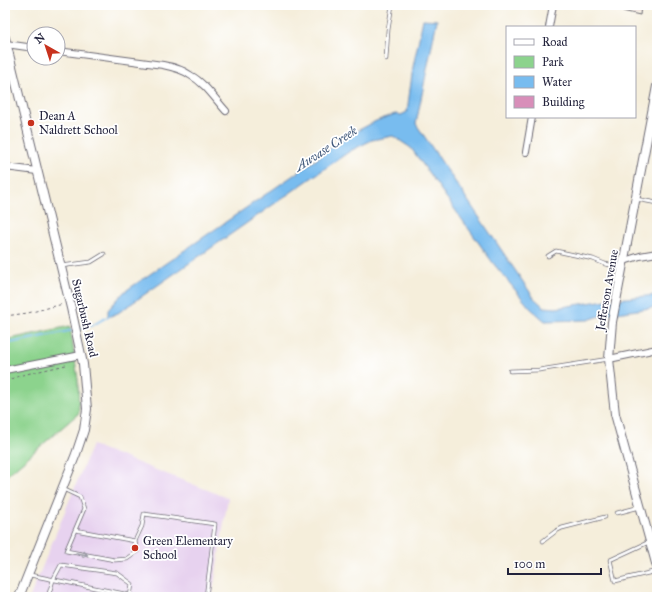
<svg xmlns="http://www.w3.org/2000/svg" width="662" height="602" font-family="'IM FELL Great Primer',serif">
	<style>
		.built { fill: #e7d2ef }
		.green { fill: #8cd38d; stroke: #577a64 }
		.water { fill: #78bcef; stroke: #4d6f95 }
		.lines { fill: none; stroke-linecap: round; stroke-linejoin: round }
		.stream { stroke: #78bcef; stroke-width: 2 }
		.building { fill: #d88eb9 }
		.lane-casing { stroke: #6c6973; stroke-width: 4.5 }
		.street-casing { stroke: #6c6973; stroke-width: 8 }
		.secondary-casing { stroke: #6c6973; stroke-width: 10 }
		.path { stroke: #6c6973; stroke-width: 1; stroke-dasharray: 3 3; stroke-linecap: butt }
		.lane { stroke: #fff; stroke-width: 3 }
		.street { stroke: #fff; stroke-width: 6 }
		.secondary { stroke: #fff; stroke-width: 8 }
		.oneway { stroke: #9c9ca7 }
		.poi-dot { fill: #c8321e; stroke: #fff; stroke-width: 1.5 }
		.labels { text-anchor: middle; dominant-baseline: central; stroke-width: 3.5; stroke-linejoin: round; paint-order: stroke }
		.poi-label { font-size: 12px; fill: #22223b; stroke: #fff; text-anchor: start }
		.street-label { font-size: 12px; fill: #22223b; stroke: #fff }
		.water-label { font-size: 13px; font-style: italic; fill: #40587a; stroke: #fff }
	</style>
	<rect width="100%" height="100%" fill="#fff"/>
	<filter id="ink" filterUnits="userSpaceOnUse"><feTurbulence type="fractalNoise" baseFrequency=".025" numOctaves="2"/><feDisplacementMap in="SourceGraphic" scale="8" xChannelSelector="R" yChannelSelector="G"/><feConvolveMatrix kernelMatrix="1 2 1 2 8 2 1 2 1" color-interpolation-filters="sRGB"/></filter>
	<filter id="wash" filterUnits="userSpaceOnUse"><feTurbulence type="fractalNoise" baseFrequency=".012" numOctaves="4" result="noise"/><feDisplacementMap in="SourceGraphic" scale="16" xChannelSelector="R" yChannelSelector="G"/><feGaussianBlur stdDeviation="0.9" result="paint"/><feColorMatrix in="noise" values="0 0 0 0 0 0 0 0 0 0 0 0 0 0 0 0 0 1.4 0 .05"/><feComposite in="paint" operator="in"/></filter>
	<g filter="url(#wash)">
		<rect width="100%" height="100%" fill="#f5eedb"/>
		<!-- built -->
		<polygon class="built" points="92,445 228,498 212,597 30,597"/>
		<!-- green -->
		<polygon class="green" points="70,326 78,380 79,413 5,477 5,340"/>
		<!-- water -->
		<polygon class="water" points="423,19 437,20 416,124 534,298 544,307 556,308 606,300 657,295 657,307 603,315 588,320 545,321 530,308 493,263 411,148 393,136 372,140 350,151 118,313 108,317 108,310 124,292 317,159 340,140 376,121 395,114 401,115 407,112 413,67"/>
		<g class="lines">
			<!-- stream -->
			<g class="stream">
				<polyline points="79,329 93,325 109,316"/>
				<polyline points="5,344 74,330"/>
			</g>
		</g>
		<g id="blocks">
			<!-- building -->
			<polygon class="building" points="623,5 641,5 640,15 622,11"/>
		</g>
	</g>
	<g filter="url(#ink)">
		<use href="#blocks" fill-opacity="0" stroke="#6c6973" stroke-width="1"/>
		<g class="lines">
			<defs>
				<g id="lane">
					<polyline points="652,5 657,7"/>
					<polyline points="386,59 388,30 392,5"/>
					<polyline points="636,199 657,203"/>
					<polyline points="548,256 556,251 593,259 605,264 621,267"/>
					<polyline points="61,266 91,262 104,254"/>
					<polyline points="510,371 539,370 609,359"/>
					<polyline points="63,489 80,497 84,509 66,551 115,560 127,559 137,552 135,541 75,530"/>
					<polyline points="617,513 640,507"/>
					<polyline points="135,541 142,526 144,514 215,524 206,597"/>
					<polyline points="543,541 556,531 562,528 605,517"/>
					<polyline points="649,542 610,560 615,581 657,571"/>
					<polyline points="30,575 130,595"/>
					<polyline points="48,597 53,580 61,565 117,573 132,584 130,597"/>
				</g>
				<g id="street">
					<polyline points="549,27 553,5"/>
					<polyline points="6,44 34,48"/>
					<path d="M58 51 163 65C173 67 182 69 190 75 205 83 215 99 226 111"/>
					<polyline points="526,152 532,117"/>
					<polyline points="5,167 37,171"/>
					<polyline points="624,261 640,256 657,253"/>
					<polyline points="609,359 657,349"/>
					<polyline points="5,370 81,355"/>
				</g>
				<g id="secondary">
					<polyline points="5,38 71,308 83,364 87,409 84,430 76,454 19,597"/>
					<polyline points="657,86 612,322 609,359 615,414 657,567"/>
				</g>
			</defs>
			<!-- lane casing -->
			<use href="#lane" class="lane-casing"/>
			<!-- street casing -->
			<use href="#street" class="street-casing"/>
			<!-- secondary casing -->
			<use href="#secondary" class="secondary-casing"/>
			<!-- path -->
			<g class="path">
				<polyline points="5,316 28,313 63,304"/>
				<polyline points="5,381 22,375 66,365"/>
			</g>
			<!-- lane -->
			<use href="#lane" class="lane"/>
			<!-- street -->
			<use href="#street" class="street"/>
			<!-- secondary -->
			<use href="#secondary" class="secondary"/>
		</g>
		<!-- one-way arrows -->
		<defs><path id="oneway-shaft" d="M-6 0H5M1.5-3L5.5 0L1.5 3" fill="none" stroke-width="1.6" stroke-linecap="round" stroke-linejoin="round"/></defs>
		<use class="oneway" href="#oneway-shaft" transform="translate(82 554) rotate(10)"/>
	</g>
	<!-- markers -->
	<g class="poi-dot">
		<circle cx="31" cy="123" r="4"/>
		<circle cx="135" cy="548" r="4"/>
	</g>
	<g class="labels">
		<!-- poi labels -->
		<g class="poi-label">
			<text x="39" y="116">Dean A<tspan x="39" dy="14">Naldrett School</tspan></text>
			<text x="143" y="541">Green Elementary<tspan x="143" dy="14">School</tspan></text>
		</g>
		<!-- street labels -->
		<g class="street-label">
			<text transform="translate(607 290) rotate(-80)">Jefferson Avenue</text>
			<text transform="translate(85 318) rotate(77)">Sugarbush Road</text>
		</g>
		<!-- water labels -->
		<g class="water-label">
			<text transform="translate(326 149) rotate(-33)">Auvase Creek</text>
		</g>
	</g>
	<!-- margin -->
	<rect width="662" height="602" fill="none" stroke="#fff" stroke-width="20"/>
	<!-- legend -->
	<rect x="506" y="26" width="130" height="92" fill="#ffffff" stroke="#a7a7b1"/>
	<rect x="514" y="39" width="20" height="6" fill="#ffffff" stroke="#a7a7b1"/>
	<text x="542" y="46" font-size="12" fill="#22223b">Road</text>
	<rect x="514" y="56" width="20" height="12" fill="#8cd38d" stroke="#a7a7b1"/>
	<text x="542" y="66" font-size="12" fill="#22223b">Park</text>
	<rect x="514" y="76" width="20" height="12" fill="#78bcef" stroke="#a7a7b1"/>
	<text x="542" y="86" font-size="12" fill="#22223b">Water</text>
	<rect x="514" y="96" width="20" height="12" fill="#d88eb9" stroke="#a7a7b1"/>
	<text x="542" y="106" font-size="12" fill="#22223b">Building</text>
	<!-- north arrow -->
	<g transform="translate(46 46) rotate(321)"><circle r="19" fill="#ffffff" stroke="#a7a7b1"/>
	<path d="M0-3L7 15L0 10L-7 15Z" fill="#c8321e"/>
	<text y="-6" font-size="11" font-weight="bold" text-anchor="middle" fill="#22223b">N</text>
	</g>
	<!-- scale -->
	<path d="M508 568v6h93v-6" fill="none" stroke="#22223b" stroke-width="2"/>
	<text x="514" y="568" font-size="12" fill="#22223b" stroke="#ffffff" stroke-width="3" paint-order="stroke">100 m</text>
</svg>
